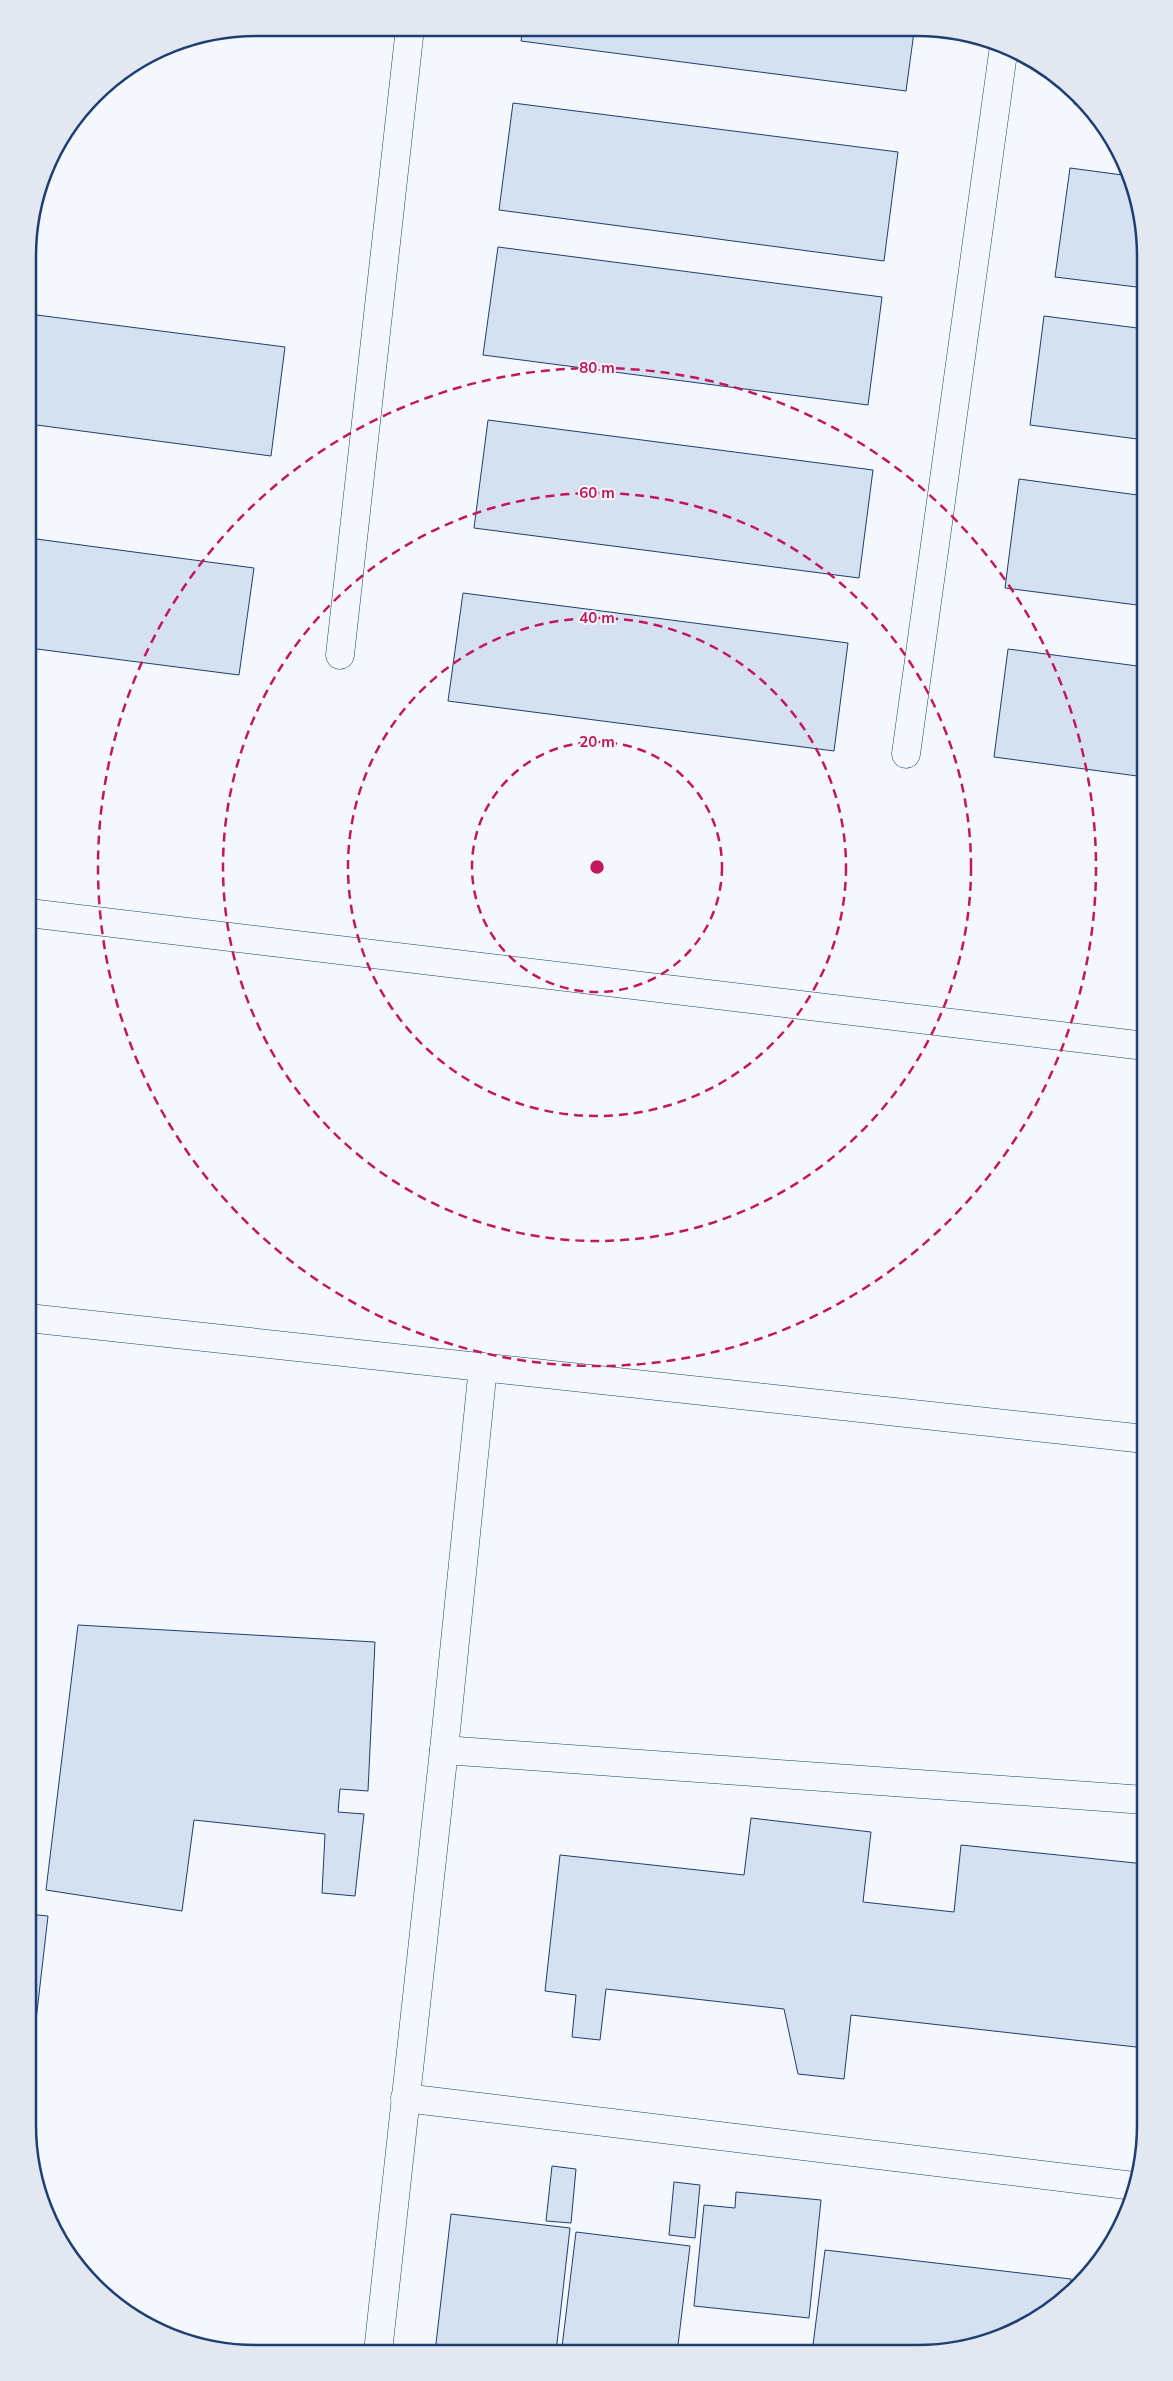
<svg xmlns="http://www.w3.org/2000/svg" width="1173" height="2381" font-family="Mulish,sans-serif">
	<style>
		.building { fill: #d5e0f0; stroke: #1d3f73 }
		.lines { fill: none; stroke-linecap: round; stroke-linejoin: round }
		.minor-casing { stroke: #1d3f73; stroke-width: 29 }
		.minor { stroke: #f4f7fb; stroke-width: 28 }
		.ring { fill: none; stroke: #c2185b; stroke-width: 2.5; stroke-dasharray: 9 6 }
		.rim { fill: none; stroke: #1d3f73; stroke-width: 2.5 }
		.centre { fill: #c2185b; stroke: #f4f7fb; stroke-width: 2.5 }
		.ring-label { font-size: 15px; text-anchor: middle; font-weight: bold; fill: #c2185b; stroke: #f4f7fb; stroke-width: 4; stroke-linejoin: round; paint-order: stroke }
	</style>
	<rect width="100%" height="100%" fill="#f4f7fb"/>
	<!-- building -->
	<g class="building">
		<polygon points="523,29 914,32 906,91 521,41"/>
		<polygon points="1076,94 1086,105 1074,104"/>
		<polygon points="513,103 898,152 884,261 499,210"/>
		<polygon points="1070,168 1130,176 1133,183 1146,256 1145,288 1055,277"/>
		<polygon points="498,247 882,297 868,405 483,355"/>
		<polygon points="29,314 285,347 271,456 29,424"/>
		<polygon points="1044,316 1145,329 1145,440 1030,425"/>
		<polygon points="488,420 873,470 859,578 474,528"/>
		<polygon points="1019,479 1145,496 1145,606 1005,588"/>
		<polygon points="29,538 254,568 239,675 29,648"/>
		<polygon points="463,593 848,643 834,751 448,701"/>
		<polygon points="1008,649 1145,667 1145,777 994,757"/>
		<polygon points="78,1625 375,1642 368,1791 340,1789 338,1812 364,1814 355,1896 322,1893 325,1834 194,1820 182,1911 46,1890"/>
		<polygon points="751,1818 871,1832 863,1902 954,1912 961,1845 1145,1864 1145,2048 851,2015 844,2079 798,2074 784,2009 606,1989 600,2040 572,2037 576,1995 545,1991 560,1855 744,1875"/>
		<polygon points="28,1914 48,1916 32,2055 28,2054"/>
		<polygon points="552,2166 576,2169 571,2223 546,2221"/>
		<polygon points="674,2182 700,2185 695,2238 669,2235"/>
		<polygon points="736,2192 821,2200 809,2318 694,2306 704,2205 735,2208"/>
		<polygon points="451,2214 570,2228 556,2352 435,2352"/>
		<polygon points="576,2232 690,2246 677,2353 607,2353 562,2347"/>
		<polygon points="825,2250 1071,2279 1069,2291 1044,2315 990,2341 917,2354 812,2353"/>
	</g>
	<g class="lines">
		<defs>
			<g id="minor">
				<polyline points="340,655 410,28"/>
				<polyline points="906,754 1004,46"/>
				<polyline points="29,913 1145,1046"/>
				<polyline points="28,1318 1145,1439"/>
				<polyline points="444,1750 1145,1800"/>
				<polyline points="405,2098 1134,2186"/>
				<polyline points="378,2352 444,1750 483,1367"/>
			</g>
		</defs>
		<!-- minor casing -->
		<use href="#minor" class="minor-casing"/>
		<!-- minor -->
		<use href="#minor" class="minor"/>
	</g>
	<!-- distance rings -->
	<g class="ring">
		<circle cx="597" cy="867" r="125"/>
		<circle cx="597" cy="867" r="249"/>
		<circle cx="597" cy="867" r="374"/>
		<circle cx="597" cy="867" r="499"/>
	</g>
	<!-- crop -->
	<path d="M0 0H1173V2381H0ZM256 36H917A220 220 0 0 1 1137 256V2125A220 220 0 0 1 917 2345H256A220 220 0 0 1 36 2125V256A220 220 0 0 1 256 36Z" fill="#e3e8f0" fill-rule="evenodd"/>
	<path class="rim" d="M256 36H917A220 220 0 0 1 1137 256V2125A220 220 0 0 1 917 2345H256A220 220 0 0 1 36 2125V256A220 220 0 0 1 256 36Z"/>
	<circle cx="597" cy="867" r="8" class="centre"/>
	<g class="ring-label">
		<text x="597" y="373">80 m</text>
		<text x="597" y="498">60 m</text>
		<text x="597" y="623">40 m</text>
		<text x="597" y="747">20 m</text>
	</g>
</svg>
